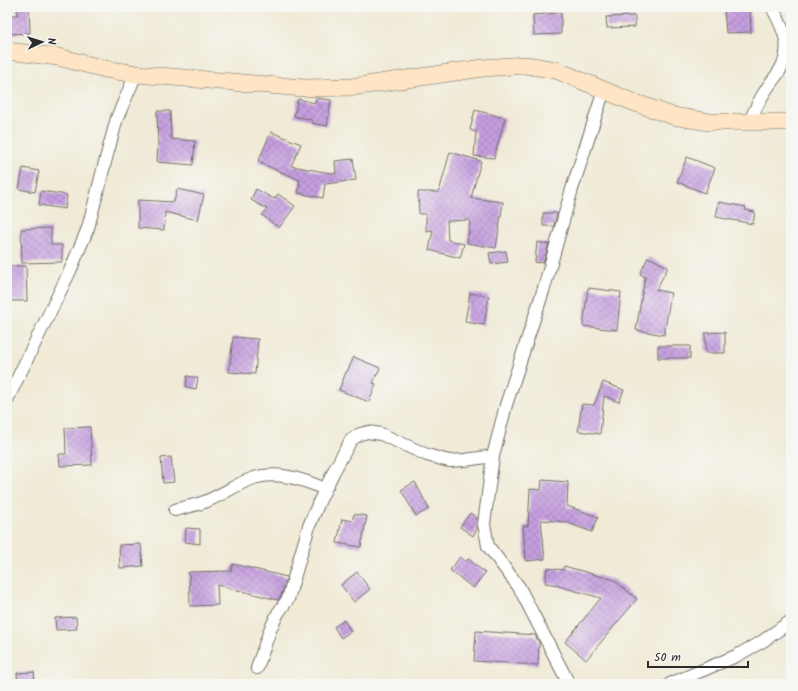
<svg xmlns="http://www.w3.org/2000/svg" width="798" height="691" font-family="Kalam,sans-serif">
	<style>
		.building { fill: url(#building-cross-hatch) }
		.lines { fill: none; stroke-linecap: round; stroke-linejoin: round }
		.street-casing { stroke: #706e67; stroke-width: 14 }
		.secondary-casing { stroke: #706e67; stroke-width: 18 }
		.street { stroke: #fff; stroke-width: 12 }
		.secondary { stroke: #fde5c5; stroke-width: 17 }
	</style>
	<defs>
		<pattern id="building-cross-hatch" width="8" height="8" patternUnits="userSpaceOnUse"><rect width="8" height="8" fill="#c69fe0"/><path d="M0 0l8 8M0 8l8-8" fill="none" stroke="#a182b6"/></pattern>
	</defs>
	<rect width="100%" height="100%" fill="#f6f6f2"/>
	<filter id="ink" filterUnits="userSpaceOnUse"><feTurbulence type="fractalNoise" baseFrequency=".025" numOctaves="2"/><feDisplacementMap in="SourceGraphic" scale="8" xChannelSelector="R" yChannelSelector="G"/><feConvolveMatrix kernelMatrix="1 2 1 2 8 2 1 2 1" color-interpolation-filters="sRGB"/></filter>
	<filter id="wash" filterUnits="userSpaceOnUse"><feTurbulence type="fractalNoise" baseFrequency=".012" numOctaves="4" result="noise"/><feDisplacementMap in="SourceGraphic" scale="16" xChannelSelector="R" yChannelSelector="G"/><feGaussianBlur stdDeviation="0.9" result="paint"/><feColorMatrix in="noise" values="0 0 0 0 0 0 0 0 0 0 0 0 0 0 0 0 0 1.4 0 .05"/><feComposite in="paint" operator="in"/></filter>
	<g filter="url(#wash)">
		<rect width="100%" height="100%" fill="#f0ead6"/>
		<g id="blocks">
			<!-- building -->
			<g class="building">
				<polygon points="17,7 29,7 30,33 9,34 8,15 18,15"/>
				<polygon points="724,7 750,7 751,32 726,33"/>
				<polygon points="561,13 561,34 534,35 533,15"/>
				<polygon points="635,16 635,27 607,28 606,17"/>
				<polygon points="316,98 331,100 327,126 312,123 312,120 294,116 298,99 315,103"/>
				<polygon points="475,110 505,118 494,158 474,156 476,132 470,130"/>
				<polygon points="157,111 170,111 171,139 195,141 193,165 157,162 158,145"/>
				<polygon points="271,132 301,144 291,166 336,174 335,161 353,159 356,180 325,184 323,198 298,193 300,180 258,162"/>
				<polygon points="450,152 481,161 471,198 503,202 496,248 467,243 470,220 447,221 448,240 464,244 460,258 429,250 433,230 426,231 426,214 419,214 418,192 439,192"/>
				<polygon points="687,157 715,168 705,193 677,182"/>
				<polygon points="23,168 39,171 35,192 19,189"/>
				<polygon points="177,189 204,195 198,220 165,212 164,230 138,228 138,200 174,202"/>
				<polygon points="256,189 274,199 278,194 295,206 279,228 262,215 267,209 251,200"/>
				<polygon points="41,191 67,195 65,209 39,205"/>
				<polygon points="719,202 746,207 745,210 755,212 753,224 716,217"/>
				<polygon points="543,213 557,213 554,226 543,226"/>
				<polygon points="51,228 51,245 62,245 62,262 22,263 21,229"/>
				<polygon points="537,242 549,244 543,263 535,262"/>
				<polygon points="506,251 508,262 491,264 489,253"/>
				<polygon points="648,257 668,267 656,290 671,293 664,335 636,330 645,277 640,274"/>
				<polygon points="7,266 26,266 27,301 7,301"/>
				<polygon points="588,288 621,292 617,330 583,326"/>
				<polygon points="470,293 489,296 484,325 465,322"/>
				<polygon points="725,332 725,353 706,353 705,333"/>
				<polygon points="233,337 258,339 255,374 229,372"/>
				<rect x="658" y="346" width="32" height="12"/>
				<polygon points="354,357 380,368 373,383 376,384 369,402 339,390 346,372 347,372"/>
				<polygon points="187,376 198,378 196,389 186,387"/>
				<polygon points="603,382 624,390 619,402 604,396 600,434 578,431 582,404 594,405"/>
				<polygon points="90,427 92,465 60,466 59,454 66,454 65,428"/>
				<polygon points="171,457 174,482 163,483 161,458"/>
				<polygon points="542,480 568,482 567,506 598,517 592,532 568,523 568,522 541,520 545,559 526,561 523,526 528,526 530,489 541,490"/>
				<polygon points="415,482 429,509 416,516 401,490"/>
				<polygon points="470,513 477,518 477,529 473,536 460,527"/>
				<polygon points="354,514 367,516 361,547 337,543 342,519 352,521"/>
				<polygon points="186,528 200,529 200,544 185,542"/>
				<polygon points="141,544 143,566 120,568 119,545"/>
				<polygon points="460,557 466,562 468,559 485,573 473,588 450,570"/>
				<polygon points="233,564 287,577 281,596 278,600 217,585 218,605 190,606 189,572 231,571"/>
				<polygon points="564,566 614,580 637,599 586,660 565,642 601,598 558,586 559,585 545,583 547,568 563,570"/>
				<polygon points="357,572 370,589 354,602 341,585"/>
				<polygon points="76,617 77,629 56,630 55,618"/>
				<polygon points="344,620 351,631 341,638 334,627"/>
				<polygon points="476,631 535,635 539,643 538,665 474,661"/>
				<polygon points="34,672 35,684 18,684 17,673"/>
			</g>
		</g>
	</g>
	<g filter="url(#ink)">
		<use href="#blocks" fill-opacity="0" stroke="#706e67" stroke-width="1"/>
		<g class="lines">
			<defs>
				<g id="street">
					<path d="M749 123C754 112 759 100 766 90 770 83 776 77 780 70 794 47 783 28 772 7"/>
					<polyline points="7,400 70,271 88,228 104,166 117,118 136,74"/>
					<path d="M175 510C186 507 197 505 207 501 221 495 233 487 246 481 272 469 300 478 325 489"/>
					<polyline points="257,668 270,630 278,613 288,599 309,526 319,502 334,471 351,440 360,434 368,432 381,434 427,455 449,461 465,460 493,456"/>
					<polyline points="569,684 519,587 488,546 484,524 493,456 506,405 544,288 572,189 604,90"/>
					<polyline points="670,684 736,656 763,641 791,621"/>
				</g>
				<polyline id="secondary" points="7,51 58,57 105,69 136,74 304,88 352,87 483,68 526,65 556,70 630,101 673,116 709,122 791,122"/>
			</defs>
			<!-- street casing -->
			<use href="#street" class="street-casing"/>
			<!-- secondary casing -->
			<use href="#secondary" class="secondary-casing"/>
			<!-- street -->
			<use href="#street" class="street"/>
			<!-- secondary -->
			<use href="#secondary" class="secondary"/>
		</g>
	</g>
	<!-- margin -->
	<rect width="798" height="691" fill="none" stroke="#f6f6f2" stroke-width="24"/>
	<!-- north arrow -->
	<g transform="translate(42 42) rotate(86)" stroke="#f6f6f2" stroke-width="3" paint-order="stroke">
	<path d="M0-3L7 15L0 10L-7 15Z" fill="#2b2b2b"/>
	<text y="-6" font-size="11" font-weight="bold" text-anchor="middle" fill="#2b2b2b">N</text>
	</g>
	<!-- scale -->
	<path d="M648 661v6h100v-6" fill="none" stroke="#2b2b2b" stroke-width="2"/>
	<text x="654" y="661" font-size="12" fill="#2b2b2b" stroke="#f6f6f2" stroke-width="3" paint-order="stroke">50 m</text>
</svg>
